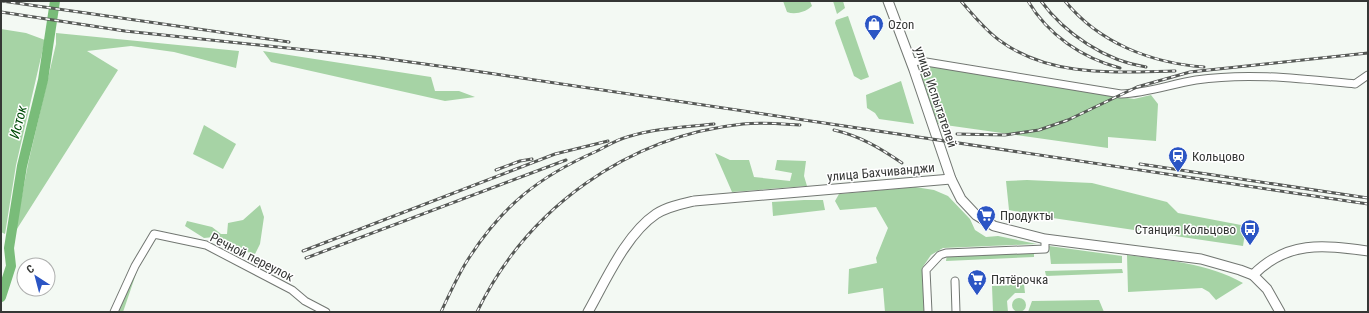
<svg xmlns="http://www.w3.org/2000/svg" width="1369" height="313" font-family="'Roboto Condensed',sans-serif">
	<style>
		.green { fill: #a6d3a5 }
		.lines { fill: none; stroke-linecap: round; stroke-linejoin: round }
		.river { stroke: #79bc79; stroke-width: 10 }
		.minor-casing { stroke: #727772; stroke-width: 9 }
		.major-casing { stroke: #727772; stroke-width: 11 }
		.minor { stroke: #fff; stroke-width: 7 }
		.major { stroke: #fff; stroke-width: 9 }
		.rail-casing { stroke: #565956; stroke-width: 3 }
		.rail { stroke: #fff; stroke-width: 1.5; stroke-dasharray: 4.5; stroke-linecap: butt }
		.labels { text-anchor: middle; dominant-baseline: central; stroke-width: 3; stroke-linejoin: round; paint-order: stroke }
		.poi-label { font-size: 13px; fill: #353735; stroke: #fff; text-anchor: start }
		.street-label { font-size: 13px; fill: #353735; stroke: #fff }
		.water-label { font-size: 14px; font-style: italic; fill: #004c09; stroke: #fff }
	</style>
	<rect width="100%" height="100%" fill="#f3f9f3"/>
	<!-- green -->
	<g class="green">
		<path d="M783 1H810L812 6C806 12 795 15 787 12Z"/>
		<polygon points="833,1 843,1 845,8 837,14"/>
		<polygon points="848,16 869,77 861,80 854,76 835,23 836,20"/>
		<polygon points="1,29 26,33 45,40 16,165 5,234 1,232"/>
		<polygon points="56,33 239,51 236,68 174,52 131,46 87,51 118,70 15,232 28,164 56,44"/>
		<polygon points="263,51 431,77 435,91 459,91 475,97 445,101 271,62"/>
		<polygon points="929,66 1134,99 1151,95 1158,104 1156,141 1108,137 1108,148 938,124 920,77 921,69"/>
		<polygon points="901,81 914,124 879,119 875,113 867,108 866,95"/>
		<polygon points="204,125 236,144 223,169 193,154"/>
		<polygon points="715,153 730,160 749,160 754,177 790,181 792,173 775,170 777,160 806,161 804,176 807,186 732,192"/>
		<polygon points="1027,180 1092,183 1167,202 1178,213 1241,225 1245,233 1243,246 1039,216 1009,210 1006,181"/>
		<polygon points="915,187 934,190 948,196 970,219 975,230 986,237 998,236 1037,244 943,248 931,255 922,268 924,312 885,312 883,288 848,294 849,269 877,263 876,258 888,228 876,207 840,210 835,201 839,194"/>
		<polygon points="804,200 823,200 825,210 773,216 772,202"/>
		<polygon points="260,205 264,217 260,244 255,254 236,249 214,237 204,238 185,226 187,221 212,227 221,234 227,234 228,223 243,220"/>
		<polygon points="1049,246 1122,256 1122,263 1051,264"/>
		<polygon points="1034,250 1034,257 946,261 947,254"/>
		<path d="M1127 255C1166 260 1208 263 1243 283L1216 300 1209 292 1202 288 1128 292Z"/>
		<polygon points="135,266 138,268 123,312 114,312"/>
		<polygon points="1122,269 1123,273 1046,276 1045,271"/>
		<polygon points="1024,284 1025,293 1015,293 1007,301 1008,312 993,312 992,286"/>
		<circle cx="1019" cy="305" r="7"/>
		<polygon points="1099,300 1104,312 1028,312 1032,301"/>
	</g>
	<g class="lines">
		<!-- river -->
		<polyline class="river" points="1,297 11,266 9,248 22,166 43,80 55,1"/>
		<defs>
			<g id="minor">
				<path d="M911 62 920 61 1121 94C1147 93 1171 84 1196 80 1249 72 1303 79 1355 84L1368 75"/>
				<polyline points="955,281 956,312"/>
				<polyline points="114,312 135,266 154,234 206,245 292,290 305,301 326,312"/>
				<polyline points="928,312 926,270 940,255 946,253 1045,249 1045,239"/>
			</g>
			<g id="major">
				<polyline points="888,1 914,70 951,179 961,199 976,215 994,226 1045,239 1201,259 1240,270 1253,275 1267,289 1280,312"/>
				<path d="M1253 275C1288 240 1323 245 1368 251"/>
				<path d="M588 312C605 282 626 234 656 214 667 207 681 204 694 201L951 179"/>
			</g>
		</defs>
		<!-- minor casing -->
		<use href="#minor" class="minor-casing"/>
		<!-- major casing -->
		<use href="#major" class="major-casing"/>
		<!-- minor -->
		<use href="#minor" class="minor"/>
		<!-- major -->
		<use href="#major" class="major"/>
		<defs>
			<g id="rail">
				<polyline points="2,1 289,42"/>
				<path d="M961 1C973 15 984 29 999 40 1050 78 1115 72 1175 71"/>
				<path d="M1028 1C1048 35 1082 58 1120 68"/>
				<path d="M1041 1C1065 34 1106 61 1146 67"/>
				<path d="M1065 1C1099 43 1151 63 1204 67"/>
				<polyline points="1,12 125,31 374,57 475,71 1368,204"/>
				<path d="M834 130C860 136 880 148 902 163"/>
				<polyline points="957,134 1005,135 1039,130 1068,120 1137,87 1190,72 1368,53"/>
				<polyline points="1140,164 1368,198"/>
				<polyline points="496,170 520,161 532,159"/>
				<polyline points="303,251 555,154 608,141"/>
				<polyline points="306,258 566,160"/>
				<path d="M441 312C449 295 457 277 467 261 502 206 538 177 597 151 607 146 616 140 627 137 655 128 685 127 714 124"/>
				<path d="M477 312C527 208 628 136 743 124 762 122 782 124 800 125"/>
			</g>
		</defs>
		<!-- rail casing -->
		<use href="#rail" class="rail-casing"/>
		<!-- rail -->
		<use href="#rail" class="rail"/>
	</g>
	<!-- icons -->
	<defs>
		<symbol id="shop-pin" viewBox="-11 -11 22 30"><path d="M0 17L-7.5 6A9.5 9.5 0 1 1 7.5 6Z" fill="#2b55c4" stroke="#fff"/><path d="M-5-2.5h2.3a2.7 3.5 0 0 1 5.4 0H5L5.5 6h-11ZM-1.5-2.5h3a1.5 2.3 0 0 0-3 0Z" fill="#fff"/></symbol>
		<symbol id="station-pin" viewBox="-11 -11 22 30"><path d="M0 17L-7.5 6A9.5 9.5 0 1 1 7.5 6Z" fill="#2b55c4" stroke="#fff"/><path d="M-3-6H3Q5-6 5-4V2Q5 4 3 4L4.5 6H3L1.5 4h-3L-3 6H-4.5L-3 4Q-5 4-5 2V-4Q-5-6-3-6ZM-3.5-4v3h7v-3ZM-3.5 1v1.5H-2V1ZM2 1v1.5H3.5V1Z" fill="#fff"/></symbol>
		<symbol id="supermarket-pin" viewBox="-11 -11 22 30"><path d="M0 17L-7.5 6A9.5 9.5 0 1 1 7.5 6Z" fill="#2b55c4" stroke="#fff"/><path d="M-6-5.5h2.5l.6 2H6L4.5 2H-2.5L-4.4-4H-6ZM-1.5 3.2a1.3 1.3 0 1 0 .1 0ZM3 3.2a1.3 1.3 0 1 0 .1 0Z" fill="#fff"/></symbol>
		<symbol id="bus-pin" viewBox="-11 -11 22 30"><path d="M0 17L-7.5 6A9.5 9.5 0 1 1 7.5 6Z" fill="#2b55c4" stroke="#fff"/><path d="M-5-6H5V4H4V6H2V4H-2V6H-4V4H-5ZM-3.5-4V0h7V-4ZM-3.5 1.2v1.5H-2V1.2ZM2 1.2v1.5H3.5V1.2Z" fill="#fff"/></symbol>
	</defs>
	<g fill-rule="evenodd">
		<use href="#shop-pin" x="863" y="13" width="22" height="30"/>
		<use href="#station-pin" x="1167" y="145" width="22" height="30"/>
		<use href="#supermarket-pin" x="975" y="204" width="22" height="30"/>
		<use href="#bus-pin" x="1239" y="218" width="22" height="30"/>
		<use href="#supermarket-pin" x="966" y="268" width="22" height="30"/>
	</g>
	<g class="labels">
		<!-- poi labels -->
		<g class="poi-label">
			<text x="888" y="24">Ozon</text>
			<text x="1192" y="156">Кольцово</text>
			<text x="1000" y="215">Продукты</text>
			<text x="1236" y="229" text-anchor="end">Станция Кольцово</text>
			<text x="991" y="279">Пятёрочка</text>
		</g>
		<!-- street labels -->
		<g class="street-label">
			<text transform="translate(936 97) rotate(71)">улица Испытателей</text>
			<text transform="translate(881 172) rotate(-5)">улица Бахчиванджи</text>
			<text transform="translate(252 257) rotate(27)">Речной переулок</text>
		</g>
		<!-- water labels -->
		<g class="water-label">
			<text transform="translate(18 122) rotate(-76)">Исток</text>
		</g>
	</g>
	<!-- border -->
	<rect width="1369" height="313" fill="none" stroke="#353735" stroke-width="4"/>
	<!-- north arrow -->
	<g transform="translate(36 277) rotate(324)"><circle r="19" fill="#ffffff" stroke="#aeafae"/>
	<path d="M0-3L7 15L0 10L-7 15Z" fill="#2b55c4"/>
	<text y="-6" font-size="11" font-weight="bold" text-anchor="middle" fill="#353735">С</text>
	</g>
</svg>
